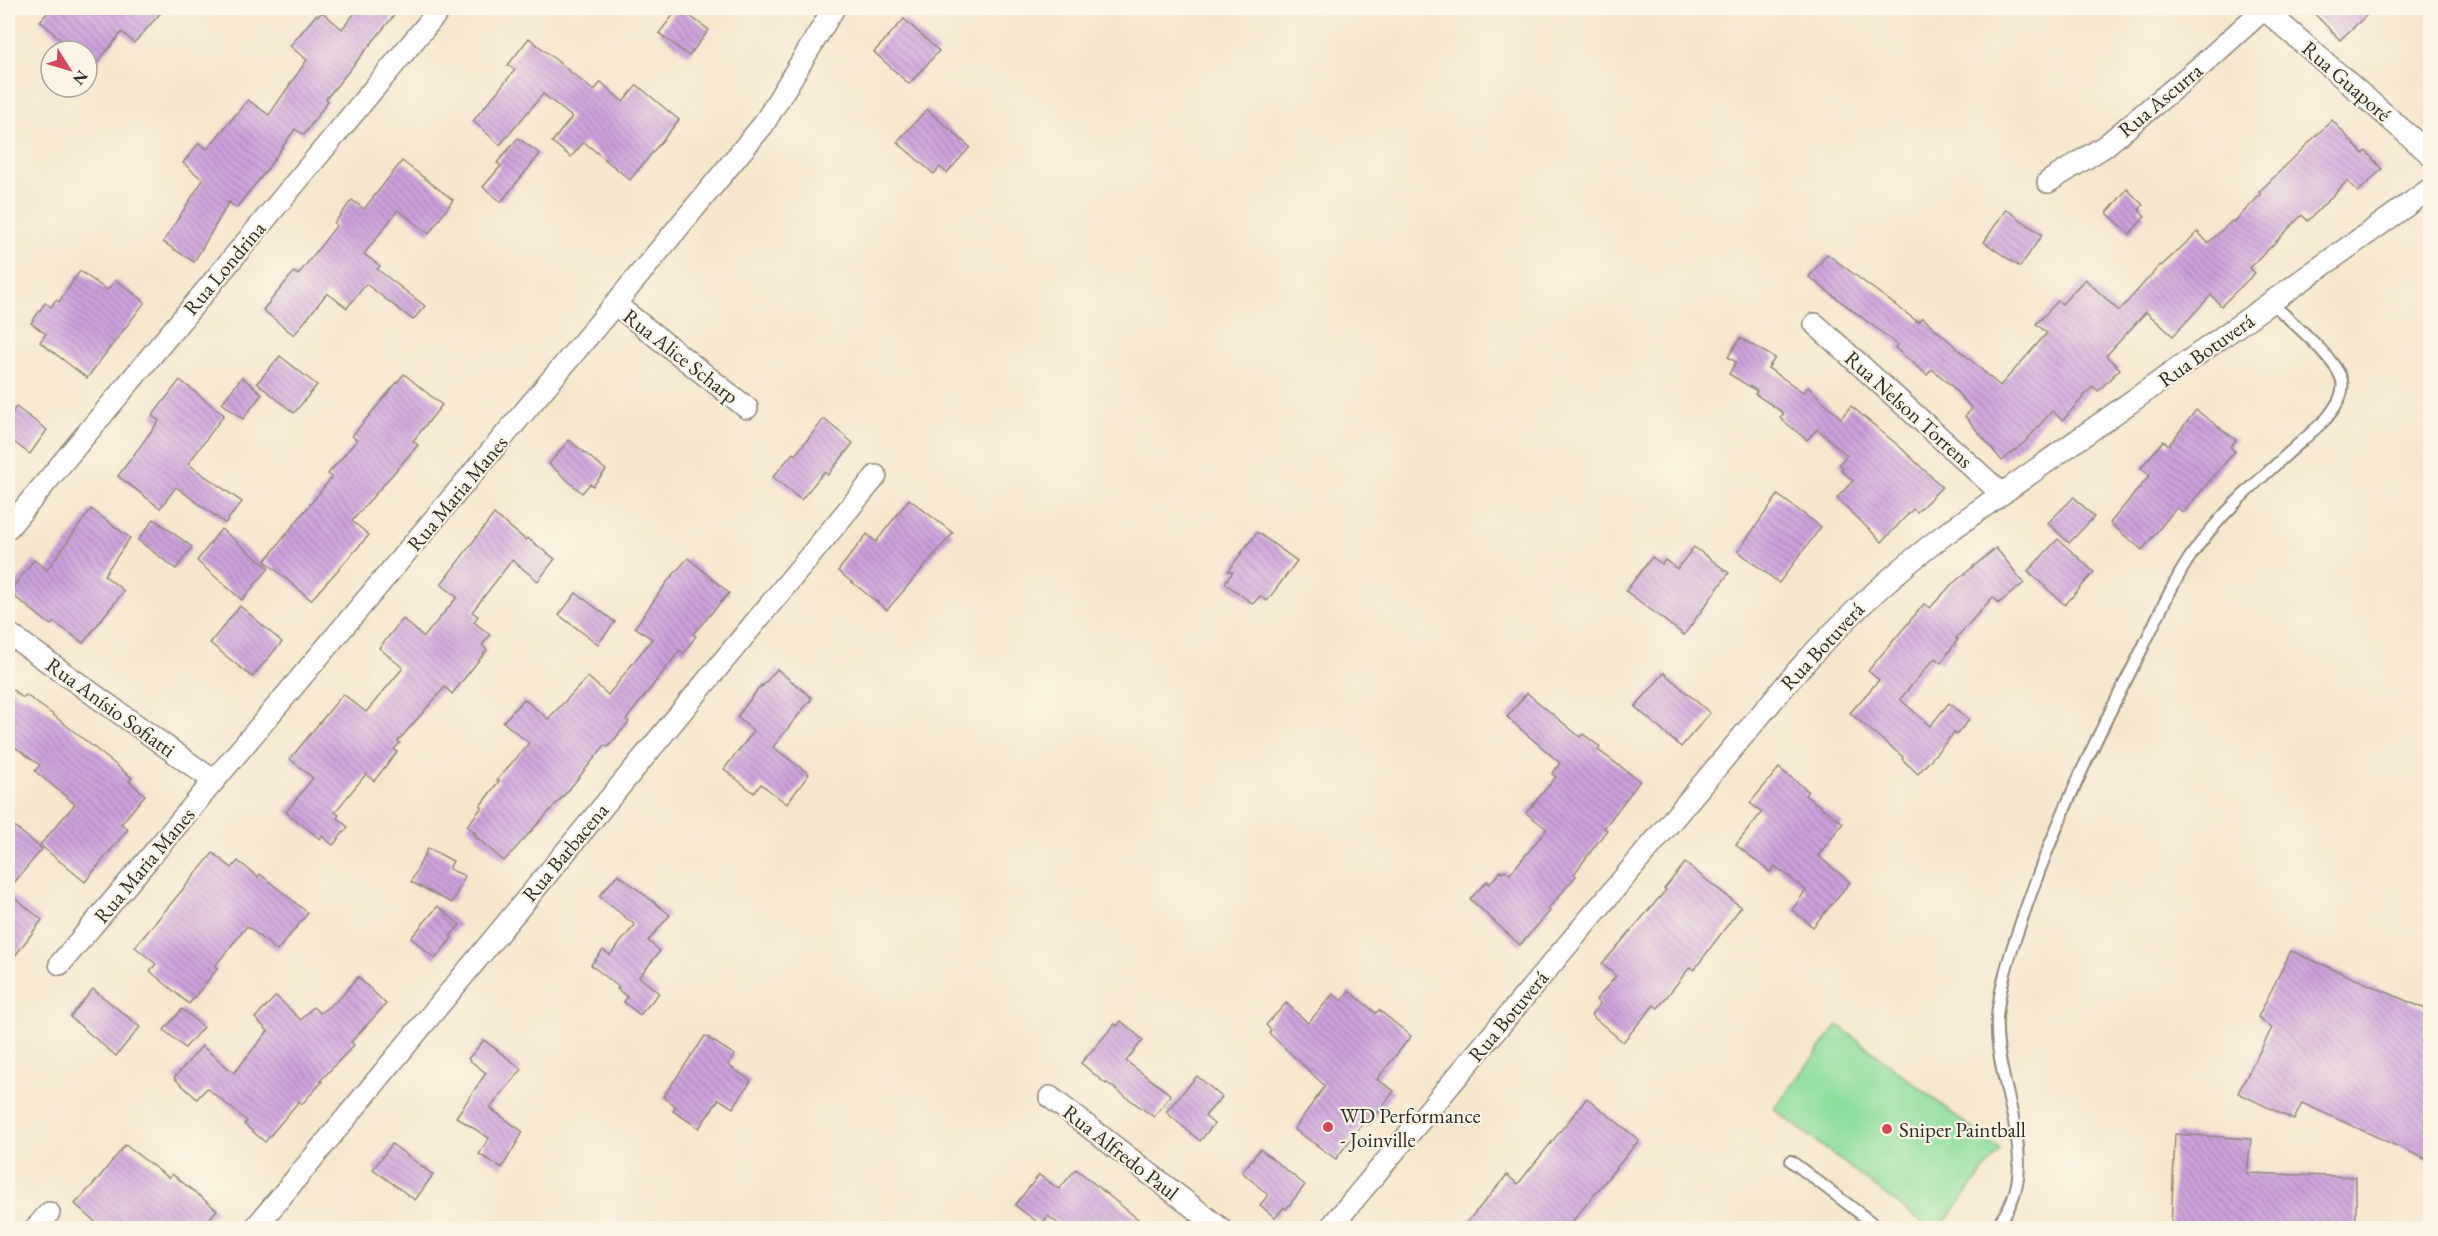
<svg xmlns="http://www.w3.org/2000/svg" width="2438" height="1236" font-family="'EB Garamond',serif">
	<style>
		.green { fill: #8bdd9e; stroke: #5b8464; stroke-width: 1.5 }
		.building { fill: url(#building-back-hatch) }
		.lines { fill: none; stroke-linecap: round; stroke-linejoin: round }
		.service-casing { stroke: #90887c; stroke-width: 14 }
		.minor-casing { stroke: #90887c; stroke-width: 24 }
		.service { stroke: #fff; stroke-width: 10 }
		.minor { stroke: #fff; stroke-width: 21 }
		.poi-dot { fill: #d1495b; stroke: #fcf5e5; stroke-width: 2 }
		.labels { text-anchor: middle; dominant-baseline: central; stroke-width: 4.5; stroke-linejoin: round; paint-order: stroke }
		.street-label { font-size: 21px; fill: #2b2b2b; stroke: #fcf5e5 }
		.poi-label { font-size: 21px; fill: #2b2b2b; stroke: #fcf5e5; text-anchor: start }
	</style>
	<defs>
		<pattern id="building-back-hatch" width="6" height="6" patternUnits="userSpaceOnUse" patternTransform="scale(1.5)"><rect width="6" height="6" fill="#cca1dc"/><path d="M-1 5l2 2M0 0l6 6M5-1l2 2" fill="none" stroke="#a683b3"/></pattern>
	</defs>
	<rect width="100%" height="100%" fill="#fcf5e5"/>
	<filter id="ink" filterUnits="userSpaceOnUse"><feTurbulence type="fractalNoise" baseFrequency=".0167" numOctaves="2"/><feDisplacementMap in="SourceGraphic" scale="12" xChannelSelector="R" yChannelSelector="G"/><feConvolveMatrix kernelMatrix="1 2 1 2 8 2 1 2 1" color-interpolation-filters="sRGB"/></filter>
	<filter id="wash" filterUnits="userSpaceOnUse"><feTurbulence type="fractalNoise" baseFrequency=".008" numOctaves="4" result="noise"/><feDisplacementMap in="SourceGraphic" scale="24" xChannelSelector="R" yChannelSelector="G"/><feGaussianBlur stdDeviation="1.35" result="paint"/><feColorMatrix in="noise" values="0 0 0 0 0 0 0 0 0 0 0 0 0 0 0 0 0 1.4 0 .05"/><feComposite in="paint" operator="in"/></filter>
	<g filter="url(#wash)">
		<rect width="100%" height="100%" fill="#f6e6ce"/>
		<!-- green -->
		<polygon class="green" points="1838,1025 2000,1150 1940,1228 1929,1228 1774,1109"/>
		<g id="blocks">
			<!-- building -->
			<g class="building">
				<polygon points="52,8 165,8 134,43 122,32 93,68 87,62 87,51 74,51 40,21"/>
				<polygon points="359,8 400,8 326,99 328,101 304,135 295,129 265,172 236,208 229,202 194,262 163,242 203,180 183,163 199,143 207,149 248,100 269,115 307,60 290,46 316,15 318,16 322,12 342,29"/>
				<polygon points="679,8 709,30 689,56 659,33"/>
				<polygon points="2309,8 2374,8 2340,40"/>
				<polygon points="904,19 939,51 909,84 874,52"/>
				<polygon points="529,38 594,91 601,82 623,102 637,85 679,120 630,180 584,142 571,157 552,142 572,117 543,94 500,145 473,121 515,70 508,65"/>
				<polygon points="927,109 970,147 947,173 940,167 934,174 897,142"/>
				<polygon points="2332,120 2363,154 2366,151 2382,169 2358,192 2347,181 2308,221 2302,215 2250,268 2255,273 2221,306 2211,295 2173,336 2146,312 2106,356 2120,369 2098,391 2093,386 2063,420 2052,411 2026,441 2002,461 1965,416 1972,409 1953,387 1932,369 1927,375 1895,348 1898,345 1809,277 1827,254 1918,322 1922,317 2000,386 2047,333 2036,324 2058,301 2062,304 2085,279 2119,311 2160,265 2161,266 2198,232 2208,243 2232,221 2234,222 2261,194 2259,192"/>
				<polygon points="518,138 540,154 501,202 483,187 501,166 497,163"/>
				<polygon points="402,161 453,200 429,234 398,210 364,254 380,266 377,269 425,306 413,320 366,284 347,308 327,293 294,335 263,310 294,272 298,275 337,225 334,223 352,200 364,209"/>
				<polygon points="2127,189 2143,205 2139,210 2145,216 2130,234 2107,213"/>
				<polygon points="2006,209 2042,235 2020,267 1984,242"/>
				<polygon points="80,271 107,290 116,280 145,302 87,378 40,342 46,334 31,323 45,303 51,307 56,300 59,302"/>
				<polygon points="1740,338 1775,358 1768,368 1803,392 1808,387 1841,418 1851,406 1900,447 1942,487 1917,512 1913,509 1882,542 1837,498 1853,481 1841,470 1843,467 1839,464 1847,455 1817,429 1807,440 1780,418 1784,413 1755,394 1757,391 1729,374 1736,362 1728,357"/>
				<polygon points="280,356 317,385 294,413 257,383"/>
				<polygon points="404,374 442,405 413,441 418,445 352,521 369,535 311,600 265,561 332,477 328,474 357,440 352,436"/>
				<polygon points="242,377 262,394 243,419 222,403"/>
				<polygon points="180,380 224,415 188,464 242,502 225,523 176,487 160,508 118,476 159,421 152,416"/>
				<polygon points="16,407 47,430 30,454 8,438 8,419"/>
				<polygon points="2196,410 2236,440 2230,447 2235,451 2183,513 2177,507 2142,550 2110,523 2150,475 2141,468 2163,441 2169,445"/>
				<polygon points="824,419 853,443 828,475 824,472 801,500 773,477 793,453 795,455"/>
				<polygon points="569,440 606,470 593,486 590,484 582,493 549,464"/>
				<polygon points="1778,495 1821,527 1779,583 1738,551"/>
				<polygon points="2074,497 2094,517 2069,543 2048,523"/>
				<polygon points="909,499 953,533 887,610 838,571 867,534 876,542"/>
				<polygon points="91,509 130,538 104,575 124,591 83,643 54,622 51,625 9,592 34,560 47,570"/>
				<polygon points="494,514 526,540 527,538 555,559 538,581 512,560 472,612 478,616 474,622 490,635 482,645 487,650 452,694 445,687 398,741 400,743 394,749 397,752 374,781 366,774 335,812 339,815 337,818 348,827 333,845 322,836 320,839 286,812 313,778 290,759 343,694 366,712 403,668 379,648 403,619 424,637 457,597 441,584"/>
				<polygon points="154,519 192,547 176,569 138,540"/>
				<polygon points="221,529 269,568 242,600 197,561"/>
				<polygon points="1257,532 1297,561 1267,601 1260,596 1253,604 1226,584 1226,581 1233,572 1228,571"/>
				<polygon points="2058,539 2094,572 2065,605 2028,571"/>
				<polygon points="1694,547 1729,573 1684,635 1626,591 1652,557 1662,564 1665,560 1677,569"/>
				<polygon points="1996,548 2024,583 1999,603 1993,597 1956,638 1958,639 1941,663 1935,658 1900,699 1930,726 1949,703 1969,720 1956,735 1954,733 1918,774 1902,759 1903,757 1850,713 1879,680 1868,671 1924,604 1930,608 1952,584"/>
				<polygon points="688,558 729,593 693,634 696,636 684,653 680,650 626,720 629,722 608,747 605,745 567,792 504,861 475,836 476,834 467,826 482,807 480,806 499,781 497,780 529,743 503,722 524,699 548,719 588,677 608,695 652,639 635,627 667,582"/>
				<polygon points="576,593 615,622 598,644 559,615"/>
				<polygon points="240,606 282,642 252,677 210,643"/>
				<polygon points="777,669 812,698 773,747 809,774 787,804 761,784 754,793 724,769 754,731 737,717 761,685 762,687"/>
				<polygon points="1664,673 1710,713 1681,747 1635,707"/>
				<polygon points="8,686 23,698 26,695 52,714 116,765 132,778 129,781 145,795 121,824 128,829 85,882 40,845 75,804 35,771 40,765 8,742"/>
				<polygon points="1527,693 1580,737 1583,734 1600,747 1598,750 1640,781 1604,828 1607,830 1574,874 1576,876 1548,909 1550,911 1520,945 1470,899 1487,881 1489,884 1501,871 1502,873 1505,870 1510,874 1547,829 1526,813 1556,777 1552,774 1560,763 1507,717"/>
				<polygon points="1779,768 1808,791 1805,795 1843,823 1818,856 1850,882 1813,927 1792,910 1806,890 1775,866 1770,872 1736,845 1762,812 1750,803"/>
				<polygon points="8,821 42,849 8,890"/>
				<polygon points="428,848 453,861 449,869 465,876 452,903 411,882"/>
				<polygon points="213,853 232,868 238,861 258,877 260,874 308,913 277,951 247,926 215,966 218,968 189,1004 150,971 156,964 135,947"/>
				<polygon points="1685,863 1741,907 1694,970 1690,967 1658,1008 1654,1005 1623,1042 1591,1015 1600,1004 1596,1000 1616,976 1602,964 1666,890 1664,889"/>
				<polygon points="618,874 670,915 648,941 660,951 639,977 659,993 640,1015 624,1002 627,997 617,989 619,987 591,965 603,950 610,955 635,925 599,896"/>
				<polygon points="8,892 42,920 8,965"/>
				<polygon points="438,906 460,925 450,936 452,938 435,959 411,938"/>
				<polygon points="2291,951 2430,1011 2430,1161 2302,1103 2294,1120 2238,1093 2272,1028 2258,1017"/>
				<polygon points="358,977 386,1004 351,1042 354,1045 320,1081 322,1082 302,1104 299,1101 265,1142 244,1124 247,1121 207,1088 197,1099 174,1078 202,1046 234,1073 268,1031 255,1018 276,996 301,1020 313,1007 320,1013 339,999"/>
				<polygon points="93,989 140,1027 116,1056 70,1017"/>
				<polygon points="1349,991 1376,1013 1379,1010 1411,1036 1377,1079 1394,1091 1370,1124 1365,1120 1336,1159 1294,1129 1325,1086 1269,1033 1271,1030 1266,1025 1286,1003 1308,1023 1333,994 1342,1001"/>
				<polygon points="182,1009 203,1027 185,1048 164,1030"/>
				<polygon points="1121,1021 1143,1040 1126,1061 1171,1095 1154,1117 1107,1083 1106,1084 1081,1063 1115,1024 1117,1026"/>
				<polygon points="705,1036 735,1055 728,1065 751,1081 733,1108 719,1099 699,1128 673,1111 676,1106 663,1097"/>
				<polygon points="484,1040 522,1069 490,1108 523,1132 502,1168 479,1154 489,1138 456,1117 486,1073 468,1059"/>
				<polygon points="1197,1076 1222,1097 1205,1116 1214,1124 1200,1141 1166,1112"/>
				<polygon points="1587,1098 1639,1140 1567,1228 1462,1228 1507,1175 1518,1184"/>
				<polygon points="2175,1134 2251,1139 2247,1173 2356,1177 2356,1228 2171,1228"/>
				<polygon points="392,1144 433,1175 415,1200 373,1169"/>
				<polygon points="125,1145 169,1178 172,1174 217,1210 201,1228 102,1228 75,1204 97,1180"/>
				<polygon points="1260,1149 1305,1185 1286,1209 1284,1207 1275,1218 1260,1205 1268,1195 1242,1172"/>
				<polygon points="1076,1169 1149,1228 1064,1228 1048,1216 1041,1225 1015,1205 1039,1175 1059,1189"/>
			</g>
		</g>
	</g>
	<g filter="url(#ink)">
		<use href="#blocks" fill-opacity="0" stroke="#90887c" stroke-width="1.5"/>
		<g class="lines">
			<defs>
				<g id="service">
					<polyline points="1791,1161 1879,1228"/>
					<path d="M1994 1228C2053 1166 1987 1081 1998 1008 2003 972 2016 936 2028 902 2058 817 2096 738 2137 659 2154 626 2168 591 2188 560 2222 508 2280 462 2326 419 2334 409 2345 395 2342 381 2337 359 2289 320 2272 303"/>
				</g>
				<g id="minor">
					<polyline points="2264,9 2430,154"/>
					<polyline points="2048,182 2105,146 2202,65 2265,8"/>
					<polyline points="615,304 747,408"/>
					<polyline points="1815,324 2002,494"/>
					<polyline points="8,528 441,8"/>
					<polyline points="8,633 214,781"/>
					<polyline points="60,964 615,304 763,125 834,8"/>
					<polyline points="1050,1097 1220,1228"/>
					<polyline points="36,1228 49,1213"/>
					<polyline points="255,1228 876,476"/>
					<path d="M1330 1228 1799 669C1844 619 1891 575 1944 535L2430 189"/>
				</g>
			</defs>
			<!-- service casing -->
			<use href="#service" class="service-casing"/>
			<!-- minor casing -->
			<use href="#minor" class="minor-casing"/>
			<!-- service -->
			<use href="#service" class="service"/>
			<!-- minor -->
			<use href="#minor" class="minor"/>
		</g>
	</g>
	<!-- markers -->
	<g class="poi-dot">
		<circle cx="1328" cy="1127" r="6"/>
		<circle cx="1887" cy="1129" r="6"/>
	</g>
	<g class="labels">
		<!-- street labels -->
		<g class="street-label">
			<text transform="translate(2347 81) rotate(41)">Rua Guaporé</text>
			<text transform="translate(2160 100) rotate(-40)">Rua Ascurra</text>
			<text transform="translate(224 268) rotate(-50)">Rua Londrina</text>
			<text transform="translate(2206 350) rotate(-35)">Rua Botuverá</text>
			<text transform="translate(681 356) rotate(38)">Rua Alice Scharp</text>
			<text transform="translate(1909 409) rotate(42)">Rua Nelson Torrens</text>
			<text transform="translate(457 493) rotate(-50)">Rua Maria Manes</text>
			<text transform="translate(1822 646) rotate(-47)">Rua Botuverá</text>
			<text transform="translate(111 707) rotate(36)">Rua Anísio Sofiatti</text>
			<text transform="translate(565 852) rotate(-50)">Rua Barbacena</text>
			<text transform="translate(144 865) rotate(-50)">Rua Maria Manes</text>
			<text transform="translate(1508 1016) rotate(-50)">Rua Botuverá</text>
			<text transform="translate(1121 1152) rotate(38)">Rua Alfredo Paul</text>
		</g>
		<!-- poi labels -->
		<g class="poi-label">
			<text x="1340" y="1115">WD Performance<tspan x="1340" dy="24">- Joinville</tspan></text>
			<text x="1899" y="1129">Sniper Paintball</text>
		</g>
	</g>
	<!-- margin -->
	<rect width="2438" height="1236" fill="none" stroke="#fcf5e5" stroke-width="30"/>
	<!-- north arrow -->
	<g transform="translate(69 69) rotate(127)"><circle r="28" fill="#fcf5e5" stroke="#a8a49b" stroke-width="1.5"/>
	<path d="M0-4.5L10 22L0 15L-10 22Z" fill="#d1495b"/>
	<text y="-9" font-size="16" font-weight="bold" text-anchor="middle" fill="#2b2b2b">N</text>
	</g>
</svg>
